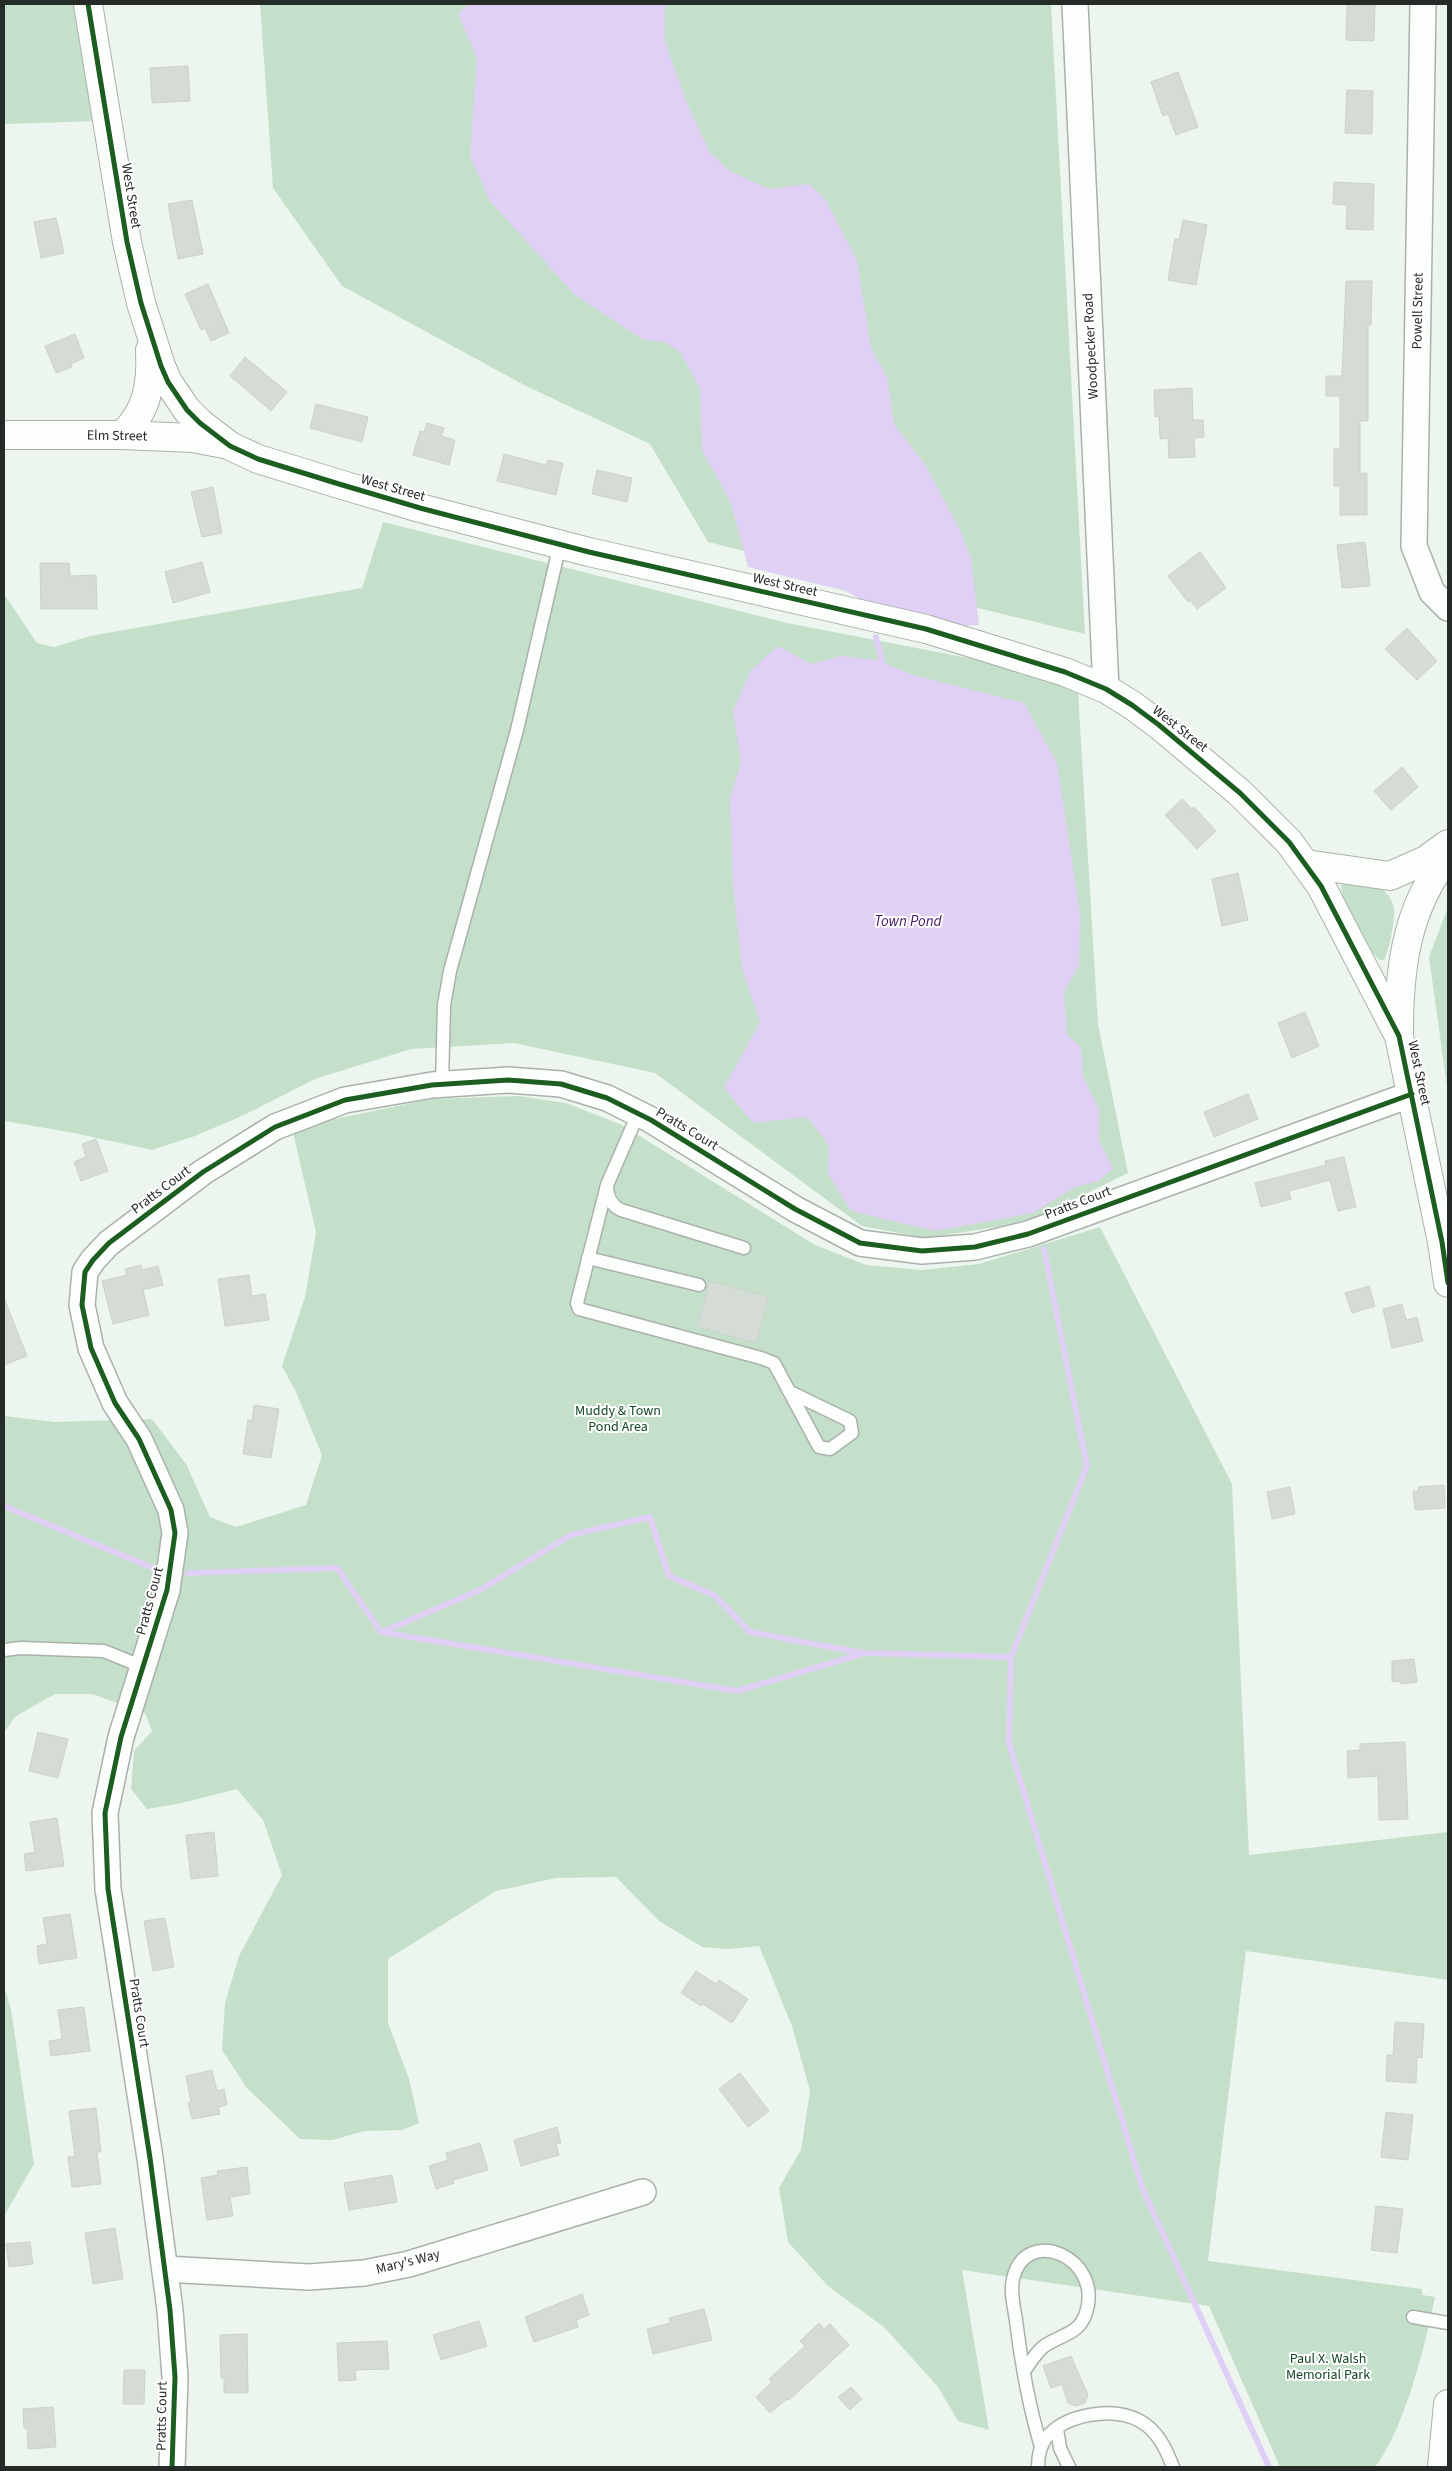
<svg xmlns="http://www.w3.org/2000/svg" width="1452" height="2471" font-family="'Source Sans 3',sans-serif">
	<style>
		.green { fill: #c5e0ca }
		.water { fill: #e1d0f5 }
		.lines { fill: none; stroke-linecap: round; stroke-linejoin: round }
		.stream { stroke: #e1d0f5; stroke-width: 6 }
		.building { fill: #d5dcd6; stroke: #cbd2cc }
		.lane-casing { stroke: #aab1ab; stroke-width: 15 }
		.street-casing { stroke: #aab1ab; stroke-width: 28 }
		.secondary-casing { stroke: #aab1ab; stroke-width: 30 }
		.lane { stroke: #fcfefc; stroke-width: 12 }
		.street { stroke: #fcfefc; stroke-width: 25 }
		.secondary { stroke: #fcfefc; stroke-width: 28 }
		.cycleway-casing { stroke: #fff; stroke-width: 8 }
		.cycleway { stroke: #1b5e20; stroke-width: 5 }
		.labels { text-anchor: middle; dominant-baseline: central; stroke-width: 4; stroke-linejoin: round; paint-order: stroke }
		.street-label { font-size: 14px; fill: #252b26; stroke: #fff }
		.park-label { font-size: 14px; fill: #154724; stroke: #fff }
		.water-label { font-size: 15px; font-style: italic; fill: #471868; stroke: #fff }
	</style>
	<rect width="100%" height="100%" fill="#edf6ee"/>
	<!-- green -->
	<g class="green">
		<polygon points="4,4 80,4 98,121 4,124"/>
		<polygon points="260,4 1051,4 1085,634 708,542 650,444 528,387 342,286 273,188"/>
		<polygon points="383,522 787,623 989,662 1055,678 1078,691 1098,1024 1128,1173 1038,1217 1003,1226 925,1238 862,1226 655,1073 514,1043 411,1049 315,1079 244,1115 195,1136 152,1150 69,1132 4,1121 4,594 37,643 54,647 90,636 362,588"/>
		<path d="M1343 883 1382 889C1388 894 1393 901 1394 909 1395 919 1389 952 1384 960H1379L1373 953 1344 901 1341 887Z"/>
		<polygon points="1448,907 1448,1094 1429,957"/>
		<path d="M519 1096 566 1103 622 1125 815 1245 866 1265 922 1270 979 1264 1100 1227 1232 1484 1249 1855 1448 1832V1980L1246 1951 1208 2261 1422 2289V2295L1435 2297C1425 2346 1405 2428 1375 2467H1280L1209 2306 962 2270 989 2430 958 2421 938 2387 885 2328 828 2286 788 2242 779 2188 801 2150 810 2091 792 2026 759 1946 728 1949 702 1947 659 1921 616 1877 556 1878 496 1891 388 1959V2023L409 2079 419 2123 402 2130 365 2131 332 2140 300 2139 246 2087 222 2050 225 2003 239 1956 282 1875 263 1820 237 1789 178 1804 147 1809 131 1789 134 1751 152 1731 145 1713 92 1694H55L16 1716 4 1732V1416L55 1422 152 1419 186 1464 210 1517 236 1527 306 1505 322 1455 296 1392 282 1366 305 1297 316 1232 292 1128 431 1099Z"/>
		<polygon points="4,1986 11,2010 34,2164 4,2216"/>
	</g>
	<!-- water -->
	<g class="water">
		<polygon points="468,4 667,4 665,9 665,42 687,103 710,153 730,171 769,189 809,184 824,197 857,260 871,348 887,377 894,424 926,466 960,530 971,559 979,625 957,626 882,612 846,591 748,567 731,503 702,450 700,389 681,353 667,343 642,339 575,295 490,201 470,156 477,58 458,14"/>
		<polygon points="778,646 811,664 841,656 877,660 913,675 1024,703 1057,763 1080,914 1079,966 1064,991 1067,1035 1081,1047 1083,1076 1099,1110 1099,1140 1113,1169 1098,1181 1075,1187 1033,1213 935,1231 851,1211 828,1174 829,1145 807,1117 753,1123 724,1088 760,1022 742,969 733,884 730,799 741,762 733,711 751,670"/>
	</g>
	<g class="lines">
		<!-- stream -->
		<g class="stream">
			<polyline points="876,637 884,670"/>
			<polyline points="1044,1249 1087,1466 1011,1657 1009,1743 1143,2190 1269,2467"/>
			<polyline points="4,1506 158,1570"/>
			<polyline points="188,1573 337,1568 381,1632 737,1691 865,1653 1011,1657"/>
			<polyline points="382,1632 480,1590 571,1535 650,1517 669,1576 714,1595 750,1632 863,1653"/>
		</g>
	</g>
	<!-- building -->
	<g class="building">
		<polygon points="1347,4 1375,4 1374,41 1346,40"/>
		<polygon points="188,66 190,101 152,103 150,68"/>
		<polygon points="1178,72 1198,127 1176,135 1168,114 1163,116 1151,82"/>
		<polygon points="1347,90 1373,91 1372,134 1345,133"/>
		<polygon points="1334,182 1374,184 1373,230 1346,229 1347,205 1333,204"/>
		<polygon points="192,200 203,254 178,259 168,204"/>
		<polygon points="56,218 64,253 41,258 34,222"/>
		<polygon points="1183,220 1207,225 1196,285 1168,280 1175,239 1179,240"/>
		<polygon points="1346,281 1372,281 1371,325 1368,325 1368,421 1360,421 1360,473 1367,473 1367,515 1340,515 1340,486 1334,486 1334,449 1340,449 1340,396 1326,396 1326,376 1342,376"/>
		<polygon points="208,284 229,333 211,341 205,328 201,330 185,294"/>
		<polygon points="75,334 84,358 71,364 72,367 56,373 45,346"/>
		<polygon points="245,357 287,392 271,411 230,376"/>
		<polygon points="1192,388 1193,420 1203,420 1204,437 1194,438 1195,457 1169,458 1168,438 1160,439 1159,416 1155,417 1154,390"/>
		<polygon points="316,404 368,417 362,442 310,428"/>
		<polygon points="427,423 444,428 441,436 455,440 449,465 413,455 420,431 424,432"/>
		<polygon points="504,454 546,465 548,460 563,463 556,495 497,481"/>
		<polygon points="597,470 632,478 627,502 592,494"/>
		<polygon points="213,487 222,533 202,537 191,492"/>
		<polygon points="1365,542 1370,586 1342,588 1337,545"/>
		<polygon points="1200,552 1226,588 1197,609 1190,600 1188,602 1168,576"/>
		<polygon points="202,562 210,592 173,603 165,572"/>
		<polygon points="40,563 69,563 70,576 96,575 97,609 41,609"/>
		<polygon points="1407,628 1437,661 1417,680 1385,649"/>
		<polygon points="1402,767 1418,787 1391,810 1374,791"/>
		<polygon points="1182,799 1192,809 1194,807 1216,831 1197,849 1165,815"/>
		<polygon points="1238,873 1248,920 1222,926 1212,879"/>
		<polygon points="1305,1012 1319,1046 1292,1058 1278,1023"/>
		<polygon points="1248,1094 1258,1119 1214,1137 1204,1112"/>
		<polygon points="96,1139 108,1171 81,1181 74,1162 86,1157 82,1144"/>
		<polygon points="1344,1157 1356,1207 1338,1211 1330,1180 1289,1191 1291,1199 1261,1207 1255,1183 1326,1165 1325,1161"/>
		<polygon points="141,1265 142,1270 158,1266 163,1285 143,1290 149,1315 113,1324 102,1281 127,1275 125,1269"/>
		<polygon points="249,1275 252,1296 265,1294 269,1320 225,1326 218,1279"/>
		<polygon points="709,1281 769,1297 756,1343 697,1327"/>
		<polygon points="1369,1286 1375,1306 1352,1313 1345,1293"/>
		<polygon points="4,1298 27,1356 4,1365"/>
		<polygon points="1402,1304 1406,1320 1417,1317 1423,1341 1392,1348 1383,1309"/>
		<polygon points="254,1405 279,1409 271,1458 243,1454 248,1420 252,1421"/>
		<polygon points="1444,1485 1445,1508 1415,1510 1413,1491 1418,1491 1418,1487"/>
		<polygon points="1290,1487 1295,1514 1272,1519 1267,1492"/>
		<polygon points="1414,1659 1417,1682 1401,1684 1400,1681 1392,1682 1392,1661"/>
		<polygon points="38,1732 68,1739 58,1778 29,1771"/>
		<polygon points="1405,1742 1408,1819 1379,1820 1378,1776 1348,1778 1347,1751 1360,1750 1360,1744"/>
		<polygon points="57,1818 64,1866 26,1871 24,1854 35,1852 30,1822"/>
		<polygon points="214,1832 218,1876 191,1879 186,1835"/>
		<polygon points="70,1914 77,1958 39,1964 37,1946 47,1944 43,1918"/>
		<polygon points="165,1918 174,1967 153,1971 144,1921"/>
		<polygon points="696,1971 716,1984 719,1980 748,1999 732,2023 703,2004 701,2006 681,1993"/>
		<polygon points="84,2007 90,2051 51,2056 49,2041 62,2039 58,2010"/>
		<polygon points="1395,2022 1424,2024 1422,2058 1417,2057 1416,2083 1386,2081 1387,2055 1393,2055"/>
		<polygon points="212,2070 217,2091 224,2089 227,2105 218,2107 220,2114 192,2119 188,2103 191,2102 186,2076"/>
		<polygon points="740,2073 769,2111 748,2127 719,2089"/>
		<polygon points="96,2108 101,2152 97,2152 101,2184 72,2187 68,2157 75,2156 69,2111"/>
		<polygon points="1386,2112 1413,2115 1408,2160 1381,2157"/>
		<polygon points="557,2127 561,2143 556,2144 559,2155 521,2166 514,2140"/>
		<polygon points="480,2143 488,2170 453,2180 454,2183 436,2189 429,2166 448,2160 446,2153"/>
		<polygon points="247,2167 250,2194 230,2197 233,2216 207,2220 201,2178 218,2175 217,2171"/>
		<polygon points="392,2175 397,2202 349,2210 344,2183"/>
		<polygon points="1376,2206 1403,2209 1397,2253 1371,2250"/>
		<polygon points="115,2228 123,2279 93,2284 85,2233"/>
		<polygon points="30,2242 33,2264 9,2267 6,2244"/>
		<polygon points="582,2294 589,2315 576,2320 578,2327 534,2342 525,2317"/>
		<polygon points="704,2309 712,2340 653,2354 647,2329 670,2323 669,2318"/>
		<polygon points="479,2321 487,2346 441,2360 433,2335"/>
		<polygon points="819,2323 824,2329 830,2324 849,2345 789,2400 787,2399 770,2413 756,2397 772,2382 769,2379 805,2346 800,2341"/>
		<polygon points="247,2334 248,2393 224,2393 224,2378 221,2378 220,2335"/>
		<polygon points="387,2341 389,2369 355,2370 356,2380 339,2381 337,2343"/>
		<polygon points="1071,2356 1088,2395 1085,2403 1075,2406 1068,2403 1062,2384 1051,2388 1043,2366"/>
		<polygon points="124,2370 145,2370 144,2404 123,2404"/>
		<polygon points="851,2387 862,2399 850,2410 838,2397"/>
		<polygon points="53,2407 56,2447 28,2449 27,2428 24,2428 23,2409"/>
	</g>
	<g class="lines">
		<defs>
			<g id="lane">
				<polyline points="442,1084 444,1005 450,971 517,730 560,544"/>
				<path d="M638 1114 607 1185C607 1196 610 1205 621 1210L744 1248"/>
				<polyline points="607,1185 577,1303 579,1309 761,1358 774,1363 819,1447 830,1449 852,1433 850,1421 790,1392"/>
				<polyline points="588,1258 699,1285"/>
				<polyline points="4,1650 21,1648 104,1651 143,1667"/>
				<polyline points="1413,2317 1448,2323"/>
				<path d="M1024 2371C1030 2363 1035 2354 1043 2347 1059 2335 1079 2335 1086 2313 1104 2257 1025 2224 1013 2279 1010 2292 1014 2307 1016 2320 1021 2363 1029 2406 1041 2447"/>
				<polyline points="1057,2429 1060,2448 1069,2467"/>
				<path d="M1038 2467C1038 2457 1040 2446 1046 2438 1065 2414 1113 2406 1140 2421 1158 2431 1166 2449 1173 2467"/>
			</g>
			<g id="street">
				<polyline points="1075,4 1106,689"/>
				<polyline points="1423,4 1414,546 1432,592 1448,608"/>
				<polyline points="165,2269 309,2277 364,2273 409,2264 643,2192"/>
				<polyline points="172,2467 175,2377 170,2310 150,2158 108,1889 105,1813 121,1737 167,1590 175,1533 171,1510 139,1439 115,1403 91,1348 82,1305 85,1272 93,1260 109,1243 203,1172 275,1127 345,1100 432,1085 508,1080 561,1084 607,1098 651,1120 795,1209 860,1243 922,1251 975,1247 1028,1234 1412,1094"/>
			</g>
			<g id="secondary">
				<polyline points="88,4 127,242 141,303 161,366 168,382 187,410 200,423 230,446 258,459 339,484 420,508 589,552 926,629 1065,672 1106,689 1132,705 1159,725 1240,793 1289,842 1321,886 1399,1036 1442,1242 1448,1283"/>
				<polyline points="4,435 122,435 193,438 224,444"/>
				<path d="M122 435C147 412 152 384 150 350"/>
				<polyline points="1306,864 1390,876 1426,860 1448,844"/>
				<path d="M1399 1031C1399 967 1407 906 1448 856"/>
				<polyline points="1442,2467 1448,2404"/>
			</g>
		</defs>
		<!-- lane casing -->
		<use href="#lane" class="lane-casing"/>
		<!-- street casing -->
		<use href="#street" class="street-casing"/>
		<!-- secondary casing -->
		<use href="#secondary" class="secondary-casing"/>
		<!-- lane -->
		<use href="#lane" class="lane"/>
		<!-- street -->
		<use href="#street" class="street"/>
		<!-- secondary -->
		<use href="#secondary" class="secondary"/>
		<defs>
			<g id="cycleway">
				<polyline points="88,4 127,242 141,303 161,366 168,382 187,410 200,423 230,446 258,459 339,484 420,508 589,552 926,629 1065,672 1106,689 1132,705 1159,725 1240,793 1289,842 1321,886 1399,1036 1442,1242 1448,1283"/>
				<polyline points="172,2467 175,2377 170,2310 150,2158 108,1889 105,1813 121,1737 167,1590 175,1533 171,1510 139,1439 115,1403 91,1348 82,1305 85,1272 93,1260 109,1243 203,1172 275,1127 345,1100 432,1085 508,1080 561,1084 607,1098 651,1120 795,1209 860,1243 922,1251 975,1247 1028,1234 1412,1094"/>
			</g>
		</defs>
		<!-- cycleway casing -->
		<use href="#cycleway" class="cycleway-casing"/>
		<!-- cycleway -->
		<use href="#cycleway" class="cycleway"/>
	</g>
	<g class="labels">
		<!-- street labels -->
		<g class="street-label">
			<text transform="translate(131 196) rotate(81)">West Street</text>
			<text transform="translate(1418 311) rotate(-89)">Powell Street</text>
			<text transform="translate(1091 346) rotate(-93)">Woodpecker Road</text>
			<text transform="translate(117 436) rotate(1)">Elm Street</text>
			<text transform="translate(393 488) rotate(16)">West Street</text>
			<text transform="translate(785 585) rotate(13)">West Street</text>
			<text transform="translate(1180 729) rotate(38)">West Street</text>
			<text transform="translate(1419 1073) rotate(78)">West Street</text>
			<text transform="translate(687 1129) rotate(31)">Pratts Court</text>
			<text transform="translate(161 1190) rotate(-37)">Pratts Court</text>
			<text transform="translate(1078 1203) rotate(-21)">Pratts Court</text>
			<text transform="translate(150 1601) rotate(-75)">Pratts Court</text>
			<text transform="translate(139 2013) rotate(81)">Pratts Court</text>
			<text transform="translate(408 2262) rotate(-14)">Mary's Way</text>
			<text transform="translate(162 2416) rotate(-89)">Pratts Court</text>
		</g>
		<!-- park labels -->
		<g class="park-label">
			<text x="618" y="1411">Muddy &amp; Town<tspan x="618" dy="16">Pond Area</tspan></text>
			<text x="1328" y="2359">Paul X. Walsh<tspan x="1328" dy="16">Memorial Park</tspan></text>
		</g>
		<!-- water labels -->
		<g class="water-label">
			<text x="908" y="921">Town Pond</text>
		</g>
	</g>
	<!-- border -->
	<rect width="1452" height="2471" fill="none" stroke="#252b26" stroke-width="10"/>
</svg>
